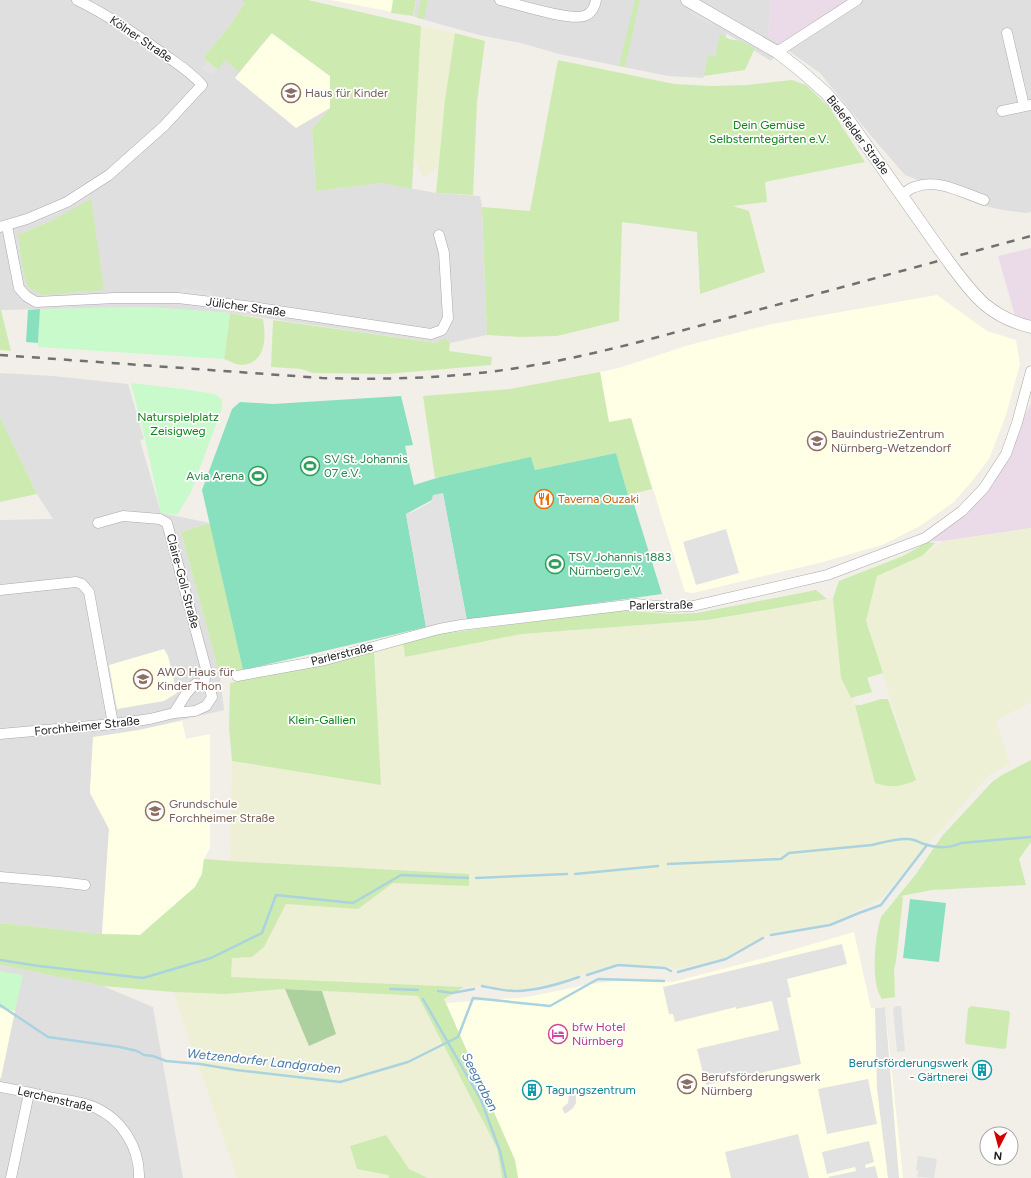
<svg xmlns="http://www.w3.org/2000/svg" width="1031" height="1178" font-family="Figtree,sans-serif">
	<style>
		.residential { fill: #e0dfdf; fill-rule: evenodd }
		.industrial { fill: #ebdbe8 }
		.education { fill: #ffffe5 }
		.farmland { fill: #eef0d5 }
		.grass { fill: #cdebb0 }
		.forest { fill: #add19e }
		.park { fill: #c8facc }
		.pitch { fill: #88e0be }
		.parking { fill: #e2e2e2 }
		.lines { fill: none; stroke-linecap: round; stroke-linejoin: round }
		.stream { stroke: #aad3df; stroke-width: 2.5 }
		.minor-casing { stroke: #a9a9a9; stroke-width: 11 }
		.tertiary-casing { stroke: #a9a9a9; stroke-width: 13 }
		.minor { stroke: #fff; stroke-width: 10 }
		.tertiary { stroke: #fff; stroke-width: 12 }
		.rail { stroke: #707070; stroke-width: 2.5; stroke-dasharray: 8 8; stroke-linecap: butt }
		.tertiary-bridge-casing { stroke: #a9a9a9; stroke-width: 13; stroke-linecap: butt }
		.tertiary-bridge { stroke: #fff; stroke-width: 12 }
		.labels { text-anchor: middle; dominant-baseline: central; stroke-width: 3.5; stroke-linejoin: round; paint-order: stroke }
		.street-label { font-size: 12px; fill: #222; stroke: #fff }
		.education-label { font-size: 12px; fill: #785e54; stroke: #fff; text-anchor: start }
		.park-label { font-size: 12px; fill: #0c8416; stroke: #fff }
		.leisure-label { font-size: 12px; fill: #27864d; stroke: #fff; text-anchor: start }
		.food-label { font-size: 12px; fill: #c56008; stroke: #fff; text-anchor: start }
		.hotel-label { font-size: 12px; fill: #b23c85; stroke: #fff; text-anchor: start }
		.culture-label { font-size: 12px; fill: #0d838f; stroke: #fff; text-anchor: end }
		.water-label { font-size: 13px; font-style: italic; fill: #4a7aab; stroke: #fff }
	</style>
	<rect width="100%" height="100%" fill="#f2efe9"/>
	<!-- residential -->
	<g class="residential">
		<path d="M0 0H242L246 2 228 28 203 58 217 70 225 60 271 33 330 76V108L312 129 316 191 382 183 436 193 480 196 482 207 487 335 450 343 445 339 437 343 230 313 148 307 0 310ZM55 219 22 266 18 235Z"/>
		<polygon points="416,0 771,0 768,36 860,0 1031,0 1031,212 1026,213 1003,210 980,205 905,175 872,137 820,73 782,46 771,61 727,34 703,78 668,76 559,54 521,43 479,35 425,20 413,16"/>
		<polygon points="0,373 53,376 128,384 144,439 140,440 161,513 210,523 181,532 220,676 224,710 139,730 93,738 90,792 109,829 102,934 0,923 0,520 53,519 37,494 0,417"/>
		<polygon points="0,965 103,986 153,1007 183,1178 0,1178"/>
	</g>
	<!-- industrial -->
	<g class="industrial">
		<polygon points="771,0 860,0 782,46 768,36"/>
		<polygon points="1031,248 1031,328 1015,316 998,256"/>
		<polygon points="1031,403 1031,528 944,541 928,541 993,485"/>
	</g>
	<!-- education -->
	<g class="education">
		<polygon points="331,0 416,0 413,16"/>
		<polygon points="271,33 330,76 330,108 296,128 235,78"/>
		<polygon points="937,295 987,331 1016,340 1020,364 1006,415 989,459 972,481 954,502 920,526 882,545 819,563 693,593 685,592 631,418 609,423 600,372 619,368 689,345 772,324"/>
		<polygon points="164,649 168,656 177,693 164,701 117,709 109,665"/>
		<polygon points="182,721 186,739 210,734 210,848 204,859 202,874 195,887 140,935 102,934 109,829 90,793 93,737 139,730"/>
		<polygon points="854,932 871,1008 885,1007 903,1178 518,1178 515,1160 446,1003 527,997 591,984 632,979 673,982 764,958"/>
		<polygon points="0,1008 15,1011 1,1078 0,1078"/>
	</g>
	<!-- farmland -->
	<g class="farmland">
		<polygon points="421,26 455,33 445,100 438,168 423,177 413,155"/>
		<polygon points="1031,528 1031,702 996,721 1010,764 988,776 881,899 831,923 773,933 764,936 724,958 677,969 664,966 627,965 618,963 561,981 524,989 512,990 483,985 474,987 464,987 231,977 232,958 252,957 264,947 286,904 358,909 393,883 469,885 468,874 230,861 232,761 381,784 374,651 403,643 404,657 522,634 707,620 833,598 841,678 855,705 875,783 907,785 916,780 866,621 877,576 922,556 944,541"/>
		<polygon points="285,989 309,1046 335,1034 322,991 402,995 418,996 497,1148 502,1178 428,1178 409,1170 386,1135 350,1146 357,1169 388,1175 389,1178 237,1178 173,992 225,994"/>
	</g>
	<!-- grass -->
	<g class="grass">
		<polygon points="242,0 308,0 421,26 412,189 382,183 316,191 312,129 330,108 330,76 272,33 239,72 225,60 218,70 203,58 228,28 245,3"/>
		<polygon points="393,0 416,0 413,16 391,13"/>
		<polygon points="421,0 428,0 424,19 417,18"/>
		<polygon points="635,0 640,0 625,67 619,66"/>
		<polygon points="455,33 485,41 477,102 473,195 436,193 445,100"/>
		<polygon points="720,34 729,39 741,41 755,48 745,70 704,76 708,55 715,57"/>
		<polygon points="558,60 674,84 712,86 747,85 792,80 806,85 830,108 865,162 765,182 767,202 733,206 749,211 765,272 700,294 697,232 622,222 619,321 557,336 520,337 487,335 482,207 530,211"/>
		<polygon points="91,199 104,290 43,295 28,288 22,266 18,235 55,219"/>
		<polygon points="0,310 1,310 11,351 0,350"/>
		<path d="M230 313 263 319C266 336 267 363 242 365 237 365 229 361 224 359Z"/>
		<polygon points="273,320 437,343 445,338 450,343 449,351 492,357 491,365 387,374 313,373 301,369 271,367"/>
		<polygon points="600,372 609,422 631,418 652,489 628,495 616,453 535,470 531,457 435,478 423,396 510,389"/>
		<polygon points="0,417 37,494 0,502"/>
		<polygon points="210,523 243,670 220,676 181,532"/>
		<polygon points="928,542 935,543 922,556 877,576 866,621 883,673 867,678 872,692 851,698 841,678 833,598 839,581 903,556"/>
		<polygon points="816,590 827,599 772,609 707,620 522,634 405,657 403,643 440,634 623,610 671,614 697,613"/>
		<polygon points="374,651 381,785 232,761 229,727 230,683"/>
		<path d="M881 699H888L916 780C903 787 889 788 875 783L855 705H861Z"/>
		<path d="M1031 760V842L1019 859 1026 885 932 890 901 896 903 897 896 962 894 969 895 997 882 999C870 984 875 935 881 917L916 874 942 836 992 782 1002 775Z"/>
		<polygon points="204,859 230,861 469,874 469,886 393,883 358,909 286,904 264,947 252,957 232,958 231,977 464,987 444,999 515,1160 518,1178 502,1178 497,1148 418,996 402,995 285,989 225,994 173,992 103,986 0,965 0,923 102,934 140,935 195,887 202,874"/>
		<polygon points="971,1006 1009,1011 1010,1014 1006,1048 1003,1049 966,1044 965,1040 968,1009"/>
		<polygon points="386,1135 409,1169 428,1178 389,1178 388,1175 357,1169 350,1146"/>
	</g>
	<!-- forest -->
	<polygon class="forest" points="285,989 322,991 336,1034 309,1046"/>
	<!-- park -->
	<g class="park">
		<polygon points="148,307 230,313 224,359 38,347 40,309"/>
		<polygon points="131,383 182,389 215,394 222,400 222,408 191,492 177,515 161,513 145,438"/>
		<polygon points="0,971 23,975 15,1011 0,1008"/>
	</g>
	<!-- pitch -->
	<g class="pitch">
		<polygon points="40,309 38,343 26,342 28,310"/>
		<polygon points="401,396 413,445 405,446 414,485 440,477 530,457 531,457 535,470 616,453 628,495 633,501 662,594 467,621 443,494 406,514 426,627 243,670 202,490 232,409 240,402 273,404"/>
		<polygon points="910,899 946,903 939,962 903,958"/>
	</g>
	<!-- parking -->
	<g class="parking">
		<polygon points="692,8 713,20 710,25 689,13"/>
		<polygon points="207,62 217,70 211,76 201,68"/>
		<polygon points="89,194 89,197 64,211 38,223 35,221"/>
		<polygon points="181,288 211,291 211,300 180,297"/>
		<polygon points="443,493 467,621 426,627 406,514 415,511 431,502 433,495"/>
		<polygon points="726,529 739,573 696,585 683,542"/>
		<polygon points="842,944 847,964 787,979 791,997 787,998 801,1064 706,1085 697,1049 779,1030 772,1001 736,1009 736,1007 675,1022 673,1014 669,1014 663,987"/>
		<polygon points="896,1006 901,1006 905,1051 897,1052 893,1009"/>
		<polygon points="885,1007 899,1178 888,1178 877,1089 875,1008"/>
		<polygon points="868,1079 877,1124 827,1134 818,1089"/>
		<polygon points="576,1094 576,1103 573,1108 565,1114 562,1108 568,1103 569,1095"/>
		<polygon points="798,1134 809,1178 731,1178 725,1152"/>
		<polygon points="869,1141 874,1162 865,1165 866,1168 875,1166 878,1178 829,1178 828,1177 856,1171 855,1167 827,1174 822,1152"/>
		<polygon points="918,1156 937,1159 934,1178 917,1177 918,1171 916,1171"/>
	</g>
	<g class="lines">
		<!-- stream -->
		<g class="stream">
			<path d="M668 864 781 859 789 853 872 845C884 842 896 838 909 839 915 839 919 843 924 844 936 848 949 849 961 843L1031 837"/>
			<polyline points="575,874 658,866"/>
			<polyline points="476,878 567,874"/>
			<polyline points="771,935 830,925 859,913 881,905 927,845"/>
			<polyline points="0,960 39,966 143,978 211,958 262,933 276,895 353,903 401,875 468,878"/>
			<polyline points="678,972 726,959 763,938"/>
			<polyline points="587,975 618,965 665,968 671,971"/>
			<path d="M482 986C493 988 504 991 515 991 537 991 559 984 579 977"/>
			<polyline points="390,989 418,990"/>
			<polyline points="438,991 452,993 474,989"/>
			<polyline points="423,999 481,1100 500,1151 506,1178"/>
			<polyline points="0,1005 48,1037 120,1047 137,1051 144,1055 153,1056 166,1061 200,1064 236,1070 340,1082 408,1062 458,1037 473,998 550,1006 598,979 664,981"/>
		</g>
		<defs>
			<g id="minor">
				<path d="M500 0C516 4 570 21 584 16 591 14 595 7 596 0"/>
				<polyline points="1007,33 1024,106"/>
				<polyline points="777,52 857,0"/>
				<polyline points="1002,111 1031,105"/>
				<path d="M902 195C906 192 910 188 915 187 938 178 963 193 984 200"/>
				<polyline points="7,226 19,288 26,296 36,302 115,298 178,298 245,306 431,334 442,330 448,318 444,253 439,235"/>
				<path d="M0 227 27 219 67 202 109 175 164 126 202 85C189 70 174 62 158 50 132 32 106 14 77 0"/>
				<polyline points="98,523 123,516 160,519 167,523 206,669 204,685"/>
				<polyline points="0,590 76,582 82,584 89,592 113,724"/>
				<polyline points="237,676 325,660 439,629 461,625 636,604 669,607 693,606 827,575 925,538 962,511 984,488 1006,454 1017,423 1031,371"/>
				<polyline points="0,734 113,724 150,719 174,713 195,711 206,706 212,697 210,689 204,685 195,684 186,694 174,713"/>
				<polyline points="0,877 59,882 85,885"/>
				<path d="M0 1087C16 1090 32 1093 49 1097 63 1100 80 1101 94 1107 122 1119 140 1148 139 1178"/>
				<polyline points="11,1178 29,1093"/>
			</g>
			<g id="tertiary">
				<polyline points="687,0 777,52 800,70 826,93 845,115 938,247"/>
				<path d="M951 265C975 297 990 317 1031 327"/>
			</g>
		</defs>
		<!-- minor casing -->
		<use href="#minor" class="minor-casing"/>
		<!-- tertiary casing -->
		<use href="#tertiary" class="tertiary-casing"/>
		<!-- minor -->
		<use href="#minor" class="minor"/>
		<!-- tertiary -->
		<use href="#tertiary" class="tertiary"/>
		<!-- rail -->
		<path class="rail" d="M0 355 322 378C391 380 461 378 529 366 600 354 669 334 739 315 836 289 934 262 1031 236"/>
		<defs>
			<polyline id="tertiary-bridge" points="938,247 951,265"/>
		</defs>
		<!-- tertiary-bridge casing -->
		<use href="#tertiary-bridge" class="tertiary-bridge-casing"/>
		<!-- tertiary-bridge -->
		<use href="#tertiary-bridge" class="tertiary-bridge"/>
	</g>
	<!-- icons -->
	<defs>
		<symbol id="school-ring" viewBox="-11 -11 22 22"><circle r="9.5" fill="#fff" stroke="#8d6e63" stroke-width="1.5"/><path d="M0-5L7-2L0 1L-7-2ZM-4 1L0 2.5L4 1V4Q0 6-4 4Z" fill="#8d6e63"/></symbol>
		<symbol id="stadium-ring" viewBox="-11 -11 22 22"><circle r="9.5" fill="#fff" stroke="#2e9e5b" stroke-width="1.5"/><path d="M0-5a6.5 5 0 1 0 0 10a6.5 5 0 1 0 0-10ZM-3.5-1.8h7v3.6h-7Z" fill="#2e9e5b"/></symbol>
		<symbol id="restaurant-ring" viewBox="-11 -11 22 22"><circle r="9.5" fill="#fff" stroke="#e8710a" stroke-width="1.5"/><path d="M-5-6h1v4h1v-4h1v4h1v-4h1v5L-1.5 .5V6h-2V.5L-5-1ZM5-6V6H3V1.5H1.5Q1.5-4 5-6Z" fill="#e8710a"/></symbol>
		<symbol id="hotel-ring" viewBox="-11 -11 22 22"><circle r="9.5" fill="#fff" stroke="#d1479c" stroke-width="1.5"/><path d="M-6-4.5h1.5V1H6V5H4.5V3h-9V5H-6ZM-4 0a1.8 1.8 0 1 1 3.6 0ZM.5 0V-2.5h3Q6-2.5 6 0Z" fill="#d1479c"/></symbol>
		<symbol id="building-ring" viewBox="-11 -11 22 22"><circle r="9.5" fill="#fff" stroke="#0f9aa8" stroke-width="1.5"/><path d="M-4-6H4V6H1V3H-1V6H-4ZM-2.5-4.3h1.7v1.8h-1.7ZM.8-4.3h1.7v1.8H.8ZM-2.5-1h1.7V.8h-1.7ZM.8-1h1.7V.8H.8Z" fill="#0f9aa8"/></symbol>
	</defs>
	<g fill-rule="evenodd">
		<use href="#school-ring" x="280" y="82" width="22" height="22"/>
		<use href="#school-ring" x="806" y="430" width="22" height="22"/>
		<use href="#stadium-ring" x="299" y="455" width="22" height="22"/>
		<use href="#stadium-ring" x="247" y="465" width="22" height="22"/>
		<use href="#restaurant-ring" x="533" y="488" width="22" height="22"/>
		<use href="#stadium-ring" x="544" y="553" width="22" height="22"/>
		<use href="#school-ring" x="132" y="668" width="22" height="22"/>
		<use href="#school-ring" x="144" y="800" width="22" height="22"/>
		<use href="#hotel-ring" x="547" y="1023" width="22" height="22"/>
		<use href="#building-ring" x="971" y="1059" width="22" height="22"/>
		<use href="#school-ring" x="676" y="1073" width="22" height="22"/>
		<use href="#building-ring" x="521" y="1079" width="22" height="22"/>
	</g>
	<g class="labels">
		<!-- street labels -->
		<g class="street-label">
			<text transform="translate(141 39) rotate(34)">Kölner Straße</text>
			<text transform="translate(858 135) rotate(53)">Bielefelder Straße</text>
			<text transform="translate(246 307) rotate(8)">Jülicher Straße</text>
			<text transform="translate(183 581) rotate(75)">Claire-Goll-Straße</text>
			<text transform="translate(661 605) rotate(-1)">Parlerstraße</text>
			<text transform="translate(342 654) rotate(-14)">Parlerstraße</text>
			<text transform="translate(87 726) rotate(-6)">Forchheimer Straße</text>
			<text transform="translate(55 1099) rotate(13)">Lerchenstraße</text>
		</g>
		<!-- education labels -->
		<g class="education-label">
			<text x="305" y="93">Haus für Kinder</text>
			<text x="831" y="434">BauindustrieZentrum<tspan x="831" dy="14">Nürnberg-Wetzendorf</tspan></text>
			<text x="157" y="672">AWO Haus für<tspan x="157" dy="14">Kinder Thon</tspan></text>
			<text x="169" y="804">Grundschule<tspan x="169" dy="14">Forchheimer Straße</tspan></text>
			<text x="701" y="1077">Berufsförderungswerk<tspan x="701" dy="14">Nürnberg</tspan></text>
		</g>
		<!-- park labels -->
		<g class="park-label">
			<text x="769" y="125">Dein Gemüse<tspan x="769" dy="14">Selbsterntegärten e.V.</tspan></text>
			<text x="178" y="417">Naturspielplatz<tspan x="178" dy="14">Zeisigweg</tspan></text>
			<text x="322" y="720">Klein-Gallien</text>
		</g>
		<!-- leisure labels -->
		<g class="leisure-label">
			<text x="324" y="459">SV St. Johannis<tspan x="324" dy="14">07 e.V.</tspan></text>
			<text x="244" y="476" text-anchor="end">Avia Arena</text>
			<text x="569" y="557">TSV Johannis 1883<tspan x="569" dy="14">Nürnberg e.V.</tspan></text>
		</g>
		<!-- food labels -->
		<g class="food-label">
			<text x="558" y="499">Taverna Ouzaki</text>
		</g>
		<!-- hotel labels -->
		<g class="hotel-label">
			<text x="572" y="1027">bfw Hotel<tspan x="572" dy="14">Nürnberg</tspan></text>
		</g>
		<!-- culture labels -->
		<g class="culture-label">
			<text x="968" y="1063">Berufsförderungswerk<tspan x="968" dy="14">- Gärtnerei</tspan></text>
			<text x="546" y="1090" text-anchor="start">Tagungszentrum</text>
		</g>
		<!-- water labels -->
		<g class="water-label">
			<text transform="translate(264 1061) rotate(6)">Wetzendorfer Landgraben</text>
			<text transform="translate(480 1082) rotate(63)">Seegraben</text>
		</g>
	</g>
	<!-- north arrow -->
	<g transform="translate(999 1146) rotate(186)"><circle r="19" fill="#ffffff" stroke="#a7a7a7"/>
	<path d="M0-3L7 15L0 10L-7 15Z" fill="#d40000"/>
	<text y="-6" font-size="11" font-weight="bold" text-anchor="middle" fill="#222222">N</text>
	</g>
</svg>
